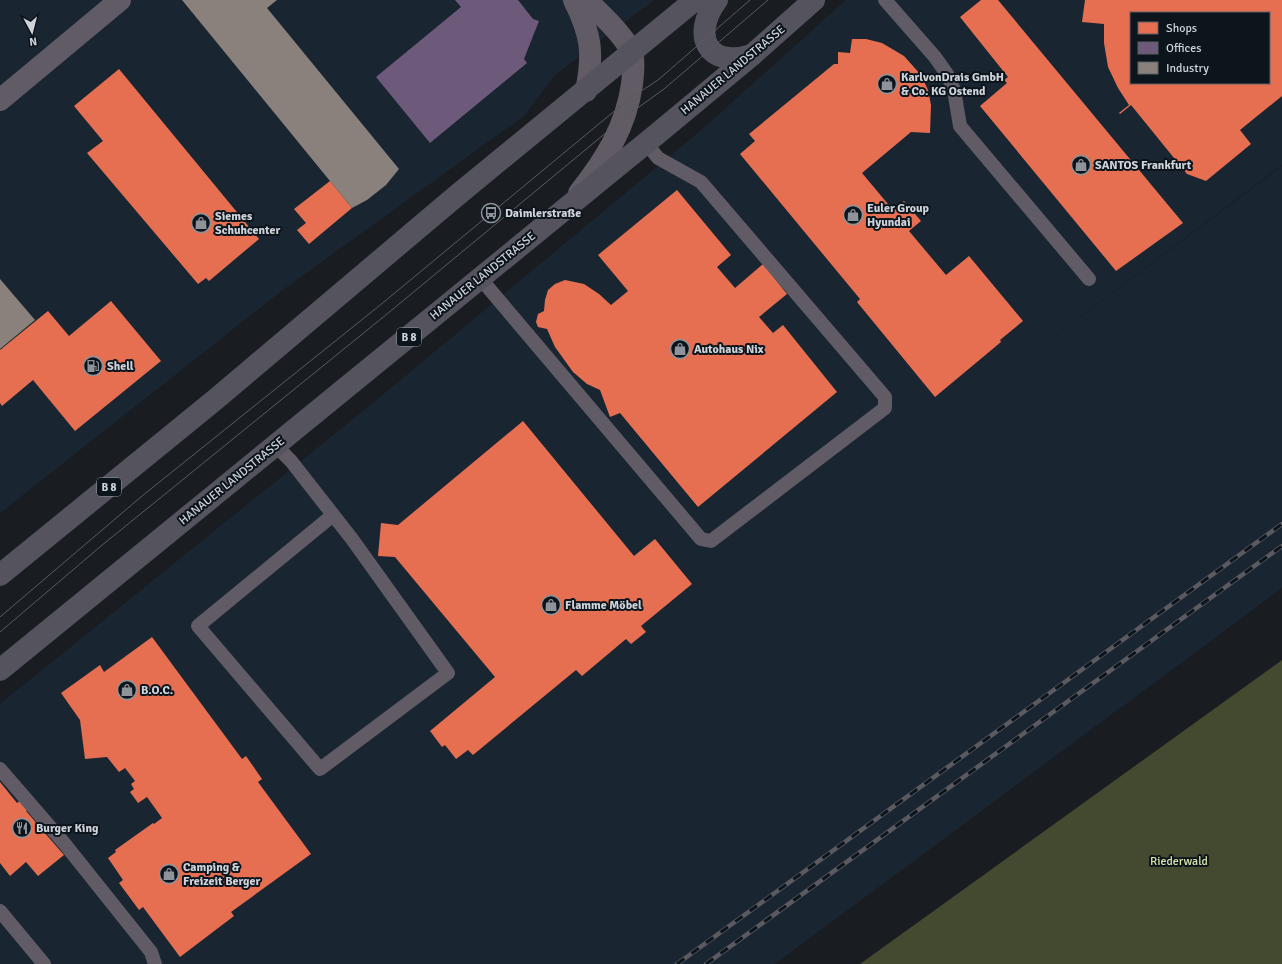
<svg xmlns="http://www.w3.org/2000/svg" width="1282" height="964" font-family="Signika,sans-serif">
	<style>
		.built { fill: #1a2532; fill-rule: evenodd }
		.forest { fill: #434a2f }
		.shops { fill: #e76f51; fill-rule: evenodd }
		.offices { fill: #6d597a }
		.industry { fill: #8a817c }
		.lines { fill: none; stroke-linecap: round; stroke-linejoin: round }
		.service { stroke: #605b64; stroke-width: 14 }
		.minor { stroke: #605b64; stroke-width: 22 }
		.primary { stroke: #55535d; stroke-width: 22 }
		.tram { stroke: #5b5a60; stroke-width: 1 }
		.rail-casing { stroke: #5b5a60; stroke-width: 4.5 }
		.rail { stroke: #0c141c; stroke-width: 3; stroke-dasharray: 9; stroke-linecap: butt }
		.labels { text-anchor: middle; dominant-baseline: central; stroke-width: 4; stroke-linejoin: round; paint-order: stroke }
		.shield { fill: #0c141c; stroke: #949aa1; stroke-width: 1 }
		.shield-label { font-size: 11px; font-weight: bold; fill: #cfd4da }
		.street-label { font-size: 12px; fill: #cfd4da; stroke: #0c141c }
		.poi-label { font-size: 12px; font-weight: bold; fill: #cfd4da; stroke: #0c141c; text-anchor: start }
		.park-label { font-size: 12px; fill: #d8e6aa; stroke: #0c141c }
	</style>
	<rect width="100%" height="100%" fill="#191d22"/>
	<!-- built -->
	<g class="built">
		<polygon points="0,0 654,0 555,75 524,116 284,289 0,513"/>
		<path d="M846 0H1282V165L930 430 1282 166V588L775 964H0V704L374 402 699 132ZM1131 13H1269V83H1131Z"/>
	</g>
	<!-- forest -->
	<polygon class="forest" points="1282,660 1282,964 860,964"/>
	<!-- shops -->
	<g class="shops">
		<polygon points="981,0 998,0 1183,223 1116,271 980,106 1007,83 1004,80 1008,77 960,17"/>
		<path d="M1085 0H1282V96L1240 130 1251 144 1206 181 1187 174 1131 105 1120 114 1119 113 1129 105 1118 88 1108 67 1104 43V24L1082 22ZM1131 13H1269V83H1131Z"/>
		<polygon points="852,39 866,39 882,43 904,56 921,75 928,90 931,105 930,133 911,132 862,173 893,210 904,201 921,221 909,231 946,275 969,256 1023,321 1000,340 1001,342 935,397 857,302 860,299 740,154 755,141 749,134 834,64 838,64 838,52 850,53"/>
		<polygon points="119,69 259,239 209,281 206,278 198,284 87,153 103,141 74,106"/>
		<polygon points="330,181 352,208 309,244 297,230 306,223 294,209"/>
		<polygon points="677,190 731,255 717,267 735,288 763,264 787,294 759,317 773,333 783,325 837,392 698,507 620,413 610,417 600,390 587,384 573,372 555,347 547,329 538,327 536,322 538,314 544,311 545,300 548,290 555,284 565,280 584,284 599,294 611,305 628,291 598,255"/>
		<polygon points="111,301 161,361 75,431 33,380 2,406 0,403 0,350 48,311 69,336"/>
		<polygon points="523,421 634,556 655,539 692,584 641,626 646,632 631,644 626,639 582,676 576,670 473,755 468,750 456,759 445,745 442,747 430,731 495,677 395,557 378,556 381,523 398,525"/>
		<polygon points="152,637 242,759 246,756 262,779 258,782 311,854 231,912 234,916 180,957 143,907 139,910 119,883 123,880 108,858 116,852 115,850 153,823 154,824 162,818 147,797 138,803 130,792 134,789 131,784 135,781 125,768 119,772 107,757 85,759 80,720 61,693 100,665 104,672"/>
		<polygon points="0,782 17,803 21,800 28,809 26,811 39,826 41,825 46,830 44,832 64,855 38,876 26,862 10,876 0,863"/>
	</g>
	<!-- offices -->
	<polygon class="offices" points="455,0 518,0 533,19 539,21 524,59 527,63 430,143 376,77 461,7"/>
	<!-- industry -->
	<g class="industry">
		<polygon points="182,0 277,0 267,8 399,169 386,185 367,200 352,208"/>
		<polygon points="0,279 35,320 0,349"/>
	</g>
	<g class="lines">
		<!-- service -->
		<g class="service">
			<polyline points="885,0 935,57 947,74 954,90 960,126 1089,279"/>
			<polyline points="480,278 701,539 711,541 885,408 885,397 701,182 658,158 646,143"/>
			<polyline points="276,446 291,461 352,539 448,673 320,769 198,626 333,515"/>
			<polyline points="0,769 64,843 151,952 155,964"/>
			<polyline points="0,911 44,964"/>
		</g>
		<!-- minor -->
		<g class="minor">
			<path d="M574 0C591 34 594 53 586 91"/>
			<polyline points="0,100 120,0"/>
			<path d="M579 193C605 160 626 127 632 84 633 74 635 63 632 54 627 38 598 11 586 0"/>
		</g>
		<!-- primary -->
		<g class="primary">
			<path d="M717 0C691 35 707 69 752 55"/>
			<polyline points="0,575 216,399 455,197 695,0"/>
			<polyline points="0,670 657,134 752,55 814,0"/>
		</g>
		<!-- tram -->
		<g class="tram">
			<polyline points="0,617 142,496 379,306 629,99 658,80 750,0"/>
			<polyline points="0,632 101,546 387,314 625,117 664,89 768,0"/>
		</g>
		<defs>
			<g id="rail">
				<polyline points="677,964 1282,524"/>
				<polyline points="706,964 1282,546"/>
			</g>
		</defs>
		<!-- rail casing -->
		<use href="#rail" class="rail-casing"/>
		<!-- rail -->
		<use href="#rail" class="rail"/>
	</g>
	<!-- icons -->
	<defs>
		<symbol id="shop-ring" viewBox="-11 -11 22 22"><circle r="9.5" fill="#0c141c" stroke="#8f949a" stroke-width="1.5"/><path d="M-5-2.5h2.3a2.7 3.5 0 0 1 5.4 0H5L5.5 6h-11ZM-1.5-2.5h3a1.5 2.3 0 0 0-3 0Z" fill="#8f949a"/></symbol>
		<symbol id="bus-ring" viewBox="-11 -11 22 22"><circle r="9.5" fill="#0c141c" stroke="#8f949a" stroke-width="1.5"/><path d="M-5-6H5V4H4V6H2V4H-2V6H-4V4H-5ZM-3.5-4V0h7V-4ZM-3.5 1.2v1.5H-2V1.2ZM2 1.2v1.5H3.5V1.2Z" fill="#8f949a"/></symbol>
		<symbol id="fuel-ring" viewBox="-11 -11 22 22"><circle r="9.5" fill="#0c141c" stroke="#8f949a" stroke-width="1.5"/><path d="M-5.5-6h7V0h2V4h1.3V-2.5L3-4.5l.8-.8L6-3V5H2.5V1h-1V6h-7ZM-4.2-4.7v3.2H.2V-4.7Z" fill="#8f949a"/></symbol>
		<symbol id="restaurant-ring" viewBox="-11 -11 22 22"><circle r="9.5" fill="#0c141c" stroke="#8f949a" stroke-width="1.5"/><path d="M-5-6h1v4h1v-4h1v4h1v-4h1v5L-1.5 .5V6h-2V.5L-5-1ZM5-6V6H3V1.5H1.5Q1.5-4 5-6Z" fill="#8f949a"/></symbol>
	</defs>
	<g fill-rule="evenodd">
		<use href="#shop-ring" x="876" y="73" width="22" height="22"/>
		<use href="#shop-ring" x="1070" y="154" width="22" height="22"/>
		<use href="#bus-ring" x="480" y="202" width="22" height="22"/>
		<use href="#shop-ring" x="842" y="204" width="22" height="22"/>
		<use href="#shop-ring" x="190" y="212" width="22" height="22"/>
		<use href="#shop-ring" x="669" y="338" width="22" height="22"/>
		<use href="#fuel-ring" x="82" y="355" width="22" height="22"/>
		<use href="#shop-ring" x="540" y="594" width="22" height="22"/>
		<use href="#shop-ring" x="116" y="679" width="22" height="22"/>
		<use href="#restaurant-ring" x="11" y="817" width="22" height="22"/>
		<use href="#shop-ring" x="158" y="863" width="22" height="22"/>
	</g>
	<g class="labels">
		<!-- shield labels -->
		<g class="shield">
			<rect x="397" y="328" width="24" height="18" rx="3"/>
			<rect x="97" y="478" width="24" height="18" rx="3"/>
		</g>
		<g class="shield-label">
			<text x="409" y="337">B 8</text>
			<text x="109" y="487">B 8</text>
		</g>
		<!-- street labels -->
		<g class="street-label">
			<text transform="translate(733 70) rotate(-40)">HANAUER LANDSTRASSE</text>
			<text transform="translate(483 276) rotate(-39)">HANAUER LANDSTRASSE</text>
			<text transform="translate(232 481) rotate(-39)">HANAUER LANDSTRASSE</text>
		</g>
		<!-- poi labels -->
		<g class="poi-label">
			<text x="901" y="77">KarlvonDrais GmbH<tspan x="901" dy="14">&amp; Co. KG Ostend</tspan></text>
			<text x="1095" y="165">SANTOS Frankfurt</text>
			<text x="867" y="208">Euler Group<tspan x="867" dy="14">Hyundai</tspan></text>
			<text x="505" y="213">Daimlerstraße</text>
			<text x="215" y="216">Siemes<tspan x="215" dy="14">Schuhcenter</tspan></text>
			<text x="694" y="349">Autohaus Nix</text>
			<text x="107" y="366">Shell</text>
			<text x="565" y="605">Flamme Möbel</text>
			<text x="141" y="690">B.O.C.</text>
			<text x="36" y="828">Burger King</text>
			<text x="183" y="867">Camping &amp;<tspan x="183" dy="14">Freizeit Berger</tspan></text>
		</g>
		<!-- park labels -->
		<g class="park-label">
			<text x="1179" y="861">Riederwald</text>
		</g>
	</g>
	<!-- legend -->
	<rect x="1130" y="12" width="140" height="72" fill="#0c141c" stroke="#5a6168"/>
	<rect x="1138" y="22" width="20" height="12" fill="#e76f51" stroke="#5a6168"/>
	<text x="1166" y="32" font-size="12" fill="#cfd4da">Shops</text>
	<rect x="1138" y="42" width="20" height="12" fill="#6d597a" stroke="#5a6168"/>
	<text x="1166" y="52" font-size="12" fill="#cfd4da">Offices</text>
	<rect x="1138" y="62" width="20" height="12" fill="#8a817c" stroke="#5a6168"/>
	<text x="1166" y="72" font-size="12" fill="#cfd4da">Industry</text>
	<!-- north arrow -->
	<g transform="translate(32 32) rotate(173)" stroke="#0c141c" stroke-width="3" paint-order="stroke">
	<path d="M0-3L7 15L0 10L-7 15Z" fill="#cfd4da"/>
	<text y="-6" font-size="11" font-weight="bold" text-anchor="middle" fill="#cfd4da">N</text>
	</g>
</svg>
